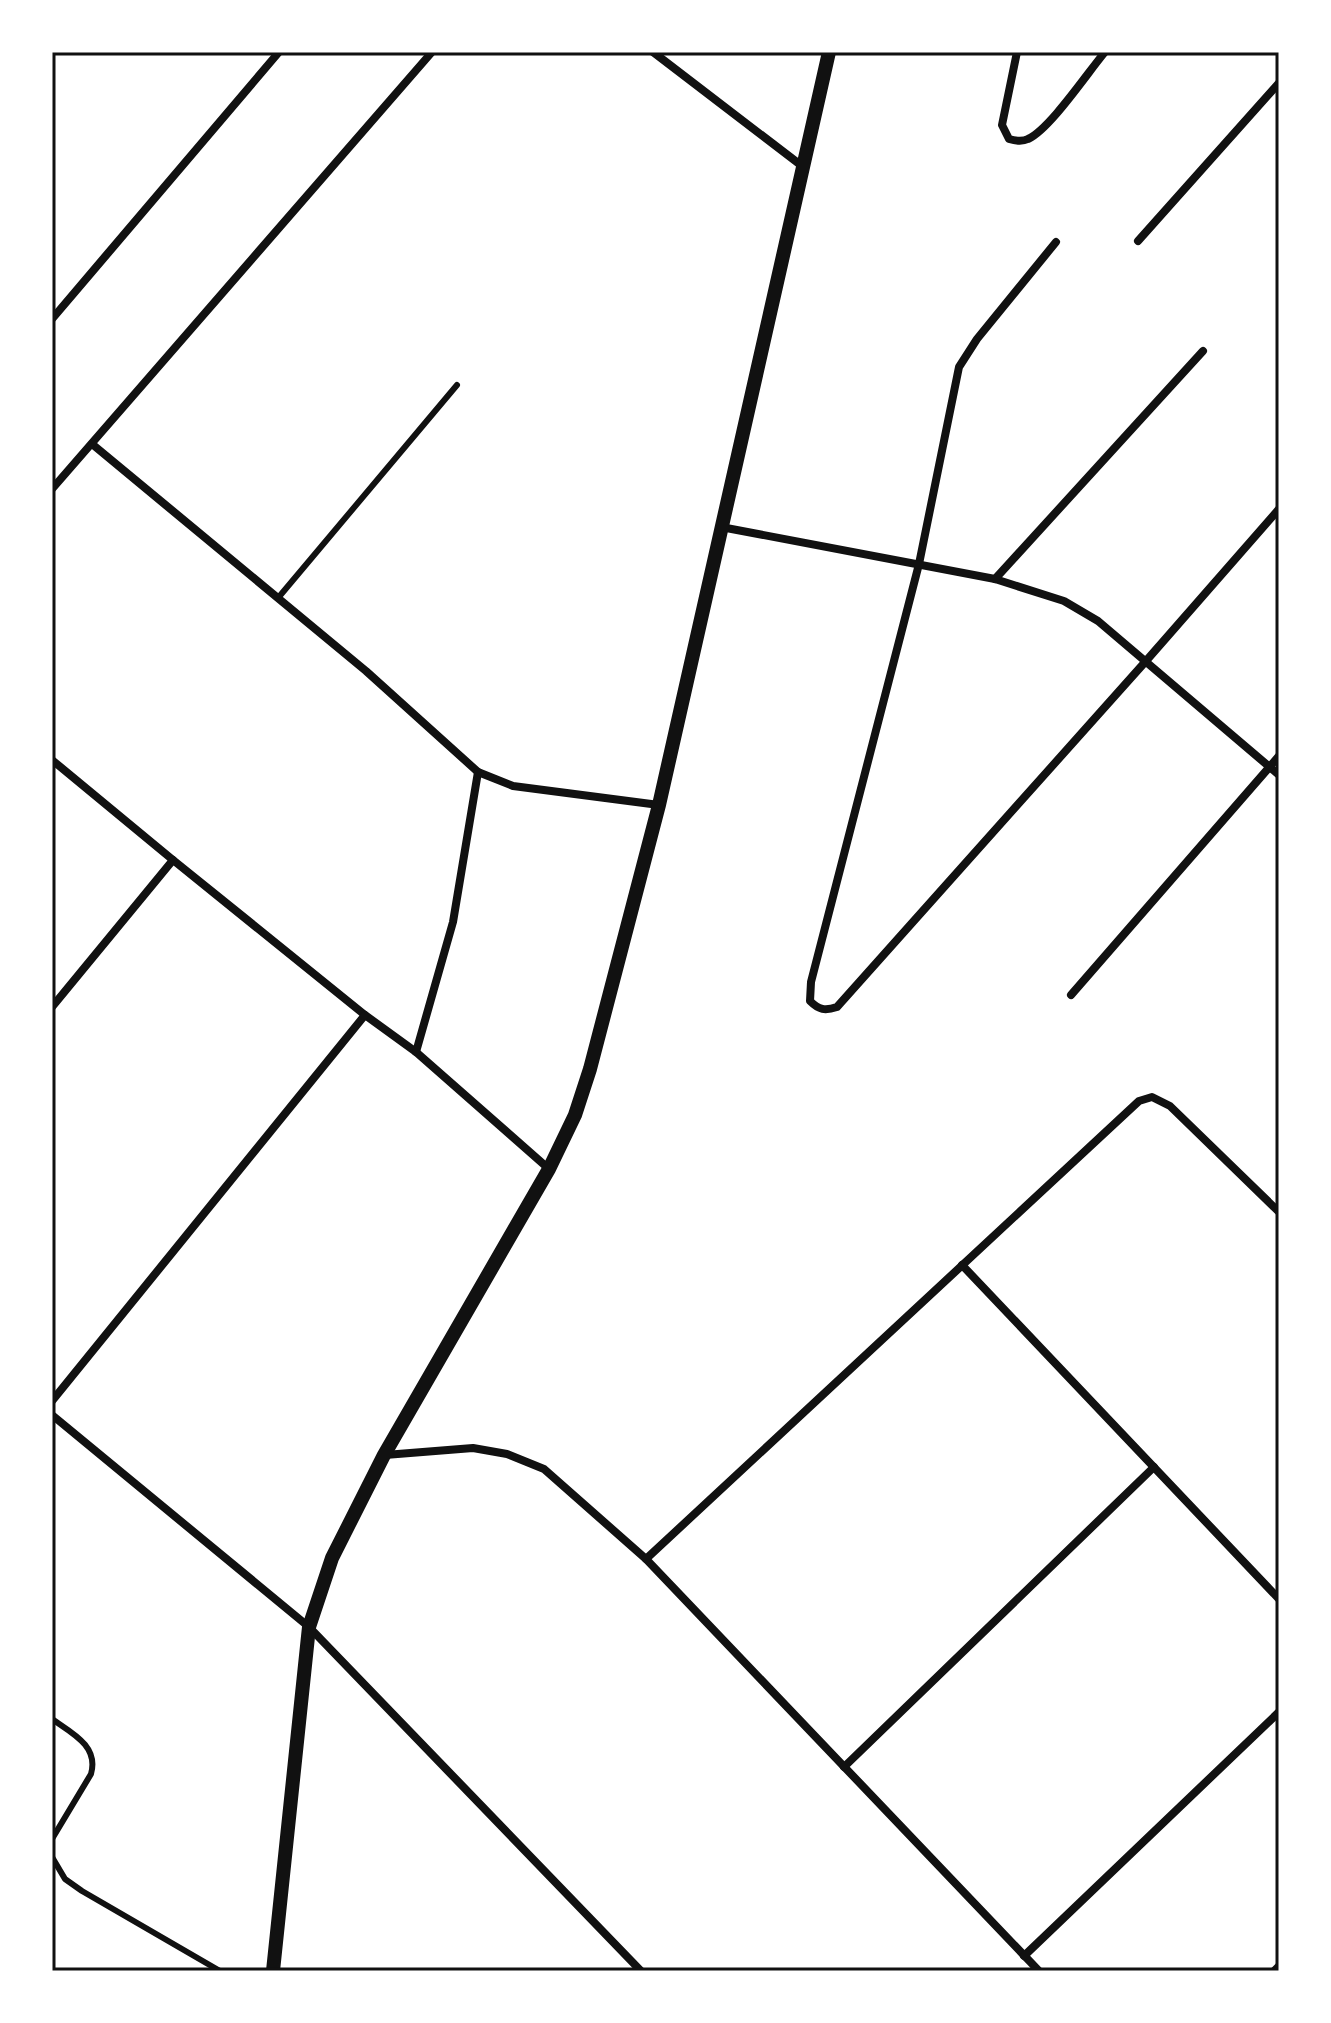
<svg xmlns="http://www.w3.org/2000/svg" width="1331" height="2023" font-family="Lato,sans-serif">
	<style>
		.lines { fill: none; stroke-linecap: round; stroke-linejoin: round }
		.service { stroke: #111; stroke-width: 6 }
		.minor { stroke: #111; stroke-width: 8 }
		.tertiary { stroke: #111; stroke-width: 14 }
		.neatline { fill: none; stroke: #111; stroke-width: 3 }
	</style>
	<rect width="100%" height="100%" fill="#fff"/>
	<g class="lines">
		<!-- service -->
		<g class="service">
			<polyline points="278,598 457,385"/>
			<path d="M52 1719C72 1733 99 1746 91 1774L52 1839"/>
			<polyline points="52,1857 65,1879 82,1891 220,1971"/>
		</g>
		<!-- minor -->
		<g class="minor">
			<polyline points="653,52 802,166"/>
			<path d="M1017 52 1002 125 1009 139C1016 141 1022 142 1028 139 1050 129 1088 72 1105 52"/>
			<polyline points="1138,241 1279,83"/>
			<path d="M1056 242 977 339 959 367 919 564 811 982 810 1001C819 1010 825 1011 837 1007L1146 661 1279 509"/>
			<polyline points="52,319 279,52"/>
			<polyline points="92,444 366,671 478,772 513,786 659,805"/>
			<polyline points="52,489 432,52"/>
			<polyline points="721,527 995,579 1064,601 1098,621 1279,775"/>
			<polyline points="995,579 1203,351"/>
			<polyline points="52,760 173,860 365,1015 416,1052 549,1169"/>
			<polyline points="1071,995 1279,756"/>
			<polyline points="52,1007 173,860"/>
			<polyline points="416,1052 453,922 478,772"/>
			<polyline points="962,1265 1279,1599"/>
			<polyline points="52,1401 365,1015"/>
			<polyline points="52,1415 309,1627 641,1971"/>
			<polyline points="385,1455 473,1448 507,1454 544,1469 646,1559 1039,1971"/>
			<polyline points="646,1559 1139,1101 1152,1097 1170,1106 1279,1212"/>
			<polyline points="844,1767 1154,1467"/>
			<polyline points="1024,1956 1279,1712"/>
			<polyline points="1274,1971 1279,1966"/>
		</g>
		<!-- tertiary -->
		<polyline class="tertiary" points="273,1971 309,1627 332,1558 384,1455 549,1169 575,1115 590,1069 659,805 829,52"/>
	</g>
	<!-- border -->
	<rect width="1331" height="2023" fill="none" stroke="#ffffff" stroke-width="108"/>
	<rect x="54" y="54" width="1223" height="1915" class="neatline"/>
</svg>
